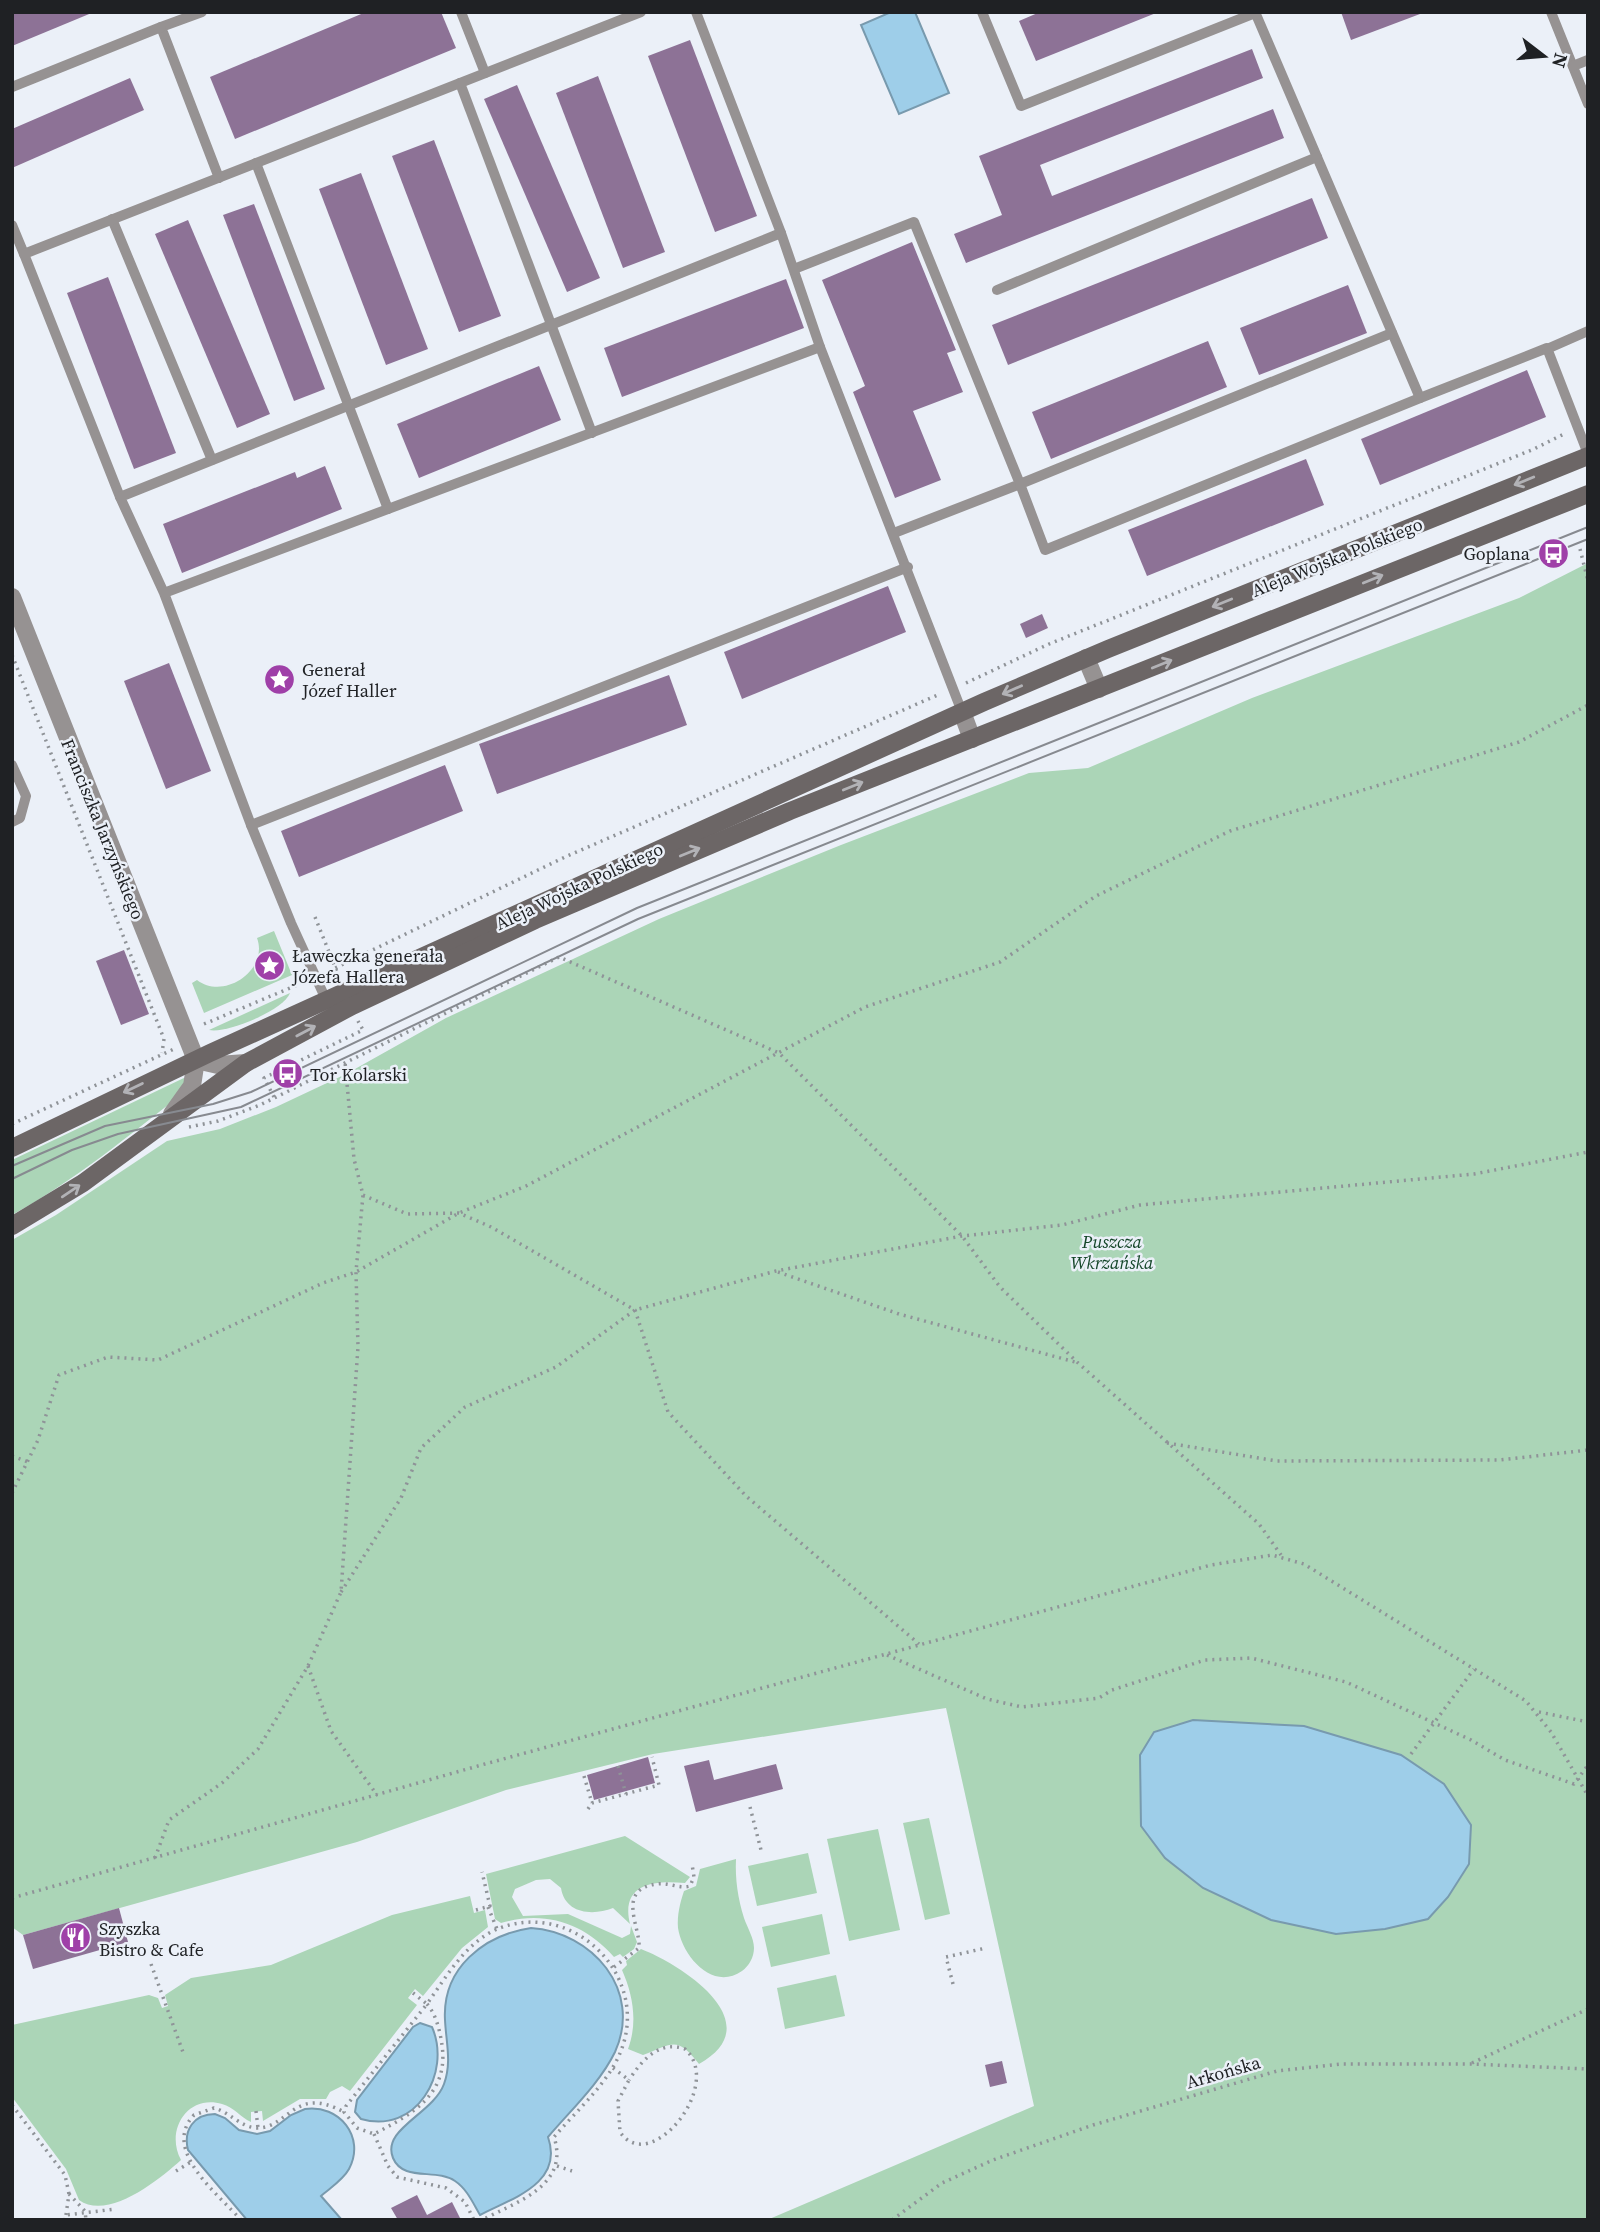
<svg xmlns="http://www.w3.org/2000/svg" width="1600" height="2232" font-family="'Source Serif 4',serif">
	<style>
		.green { fill: #abd5b7 }
		.water { fill: #9ecee9; stroke: #789aae; stroke-width: 2 }
		.building { fill: #8d7296 }
		.lines { fill: none; stroke-linecap: round; stroke-linejoin: round }
		.path { stroke: #8f9398; stroke-width: 3.5; stroke-dasharray: 2 5; stroke-linecap: butt }
		.service { stroke: #969292; stroke-width: 10 }
		.minor { stroke: #969292; stroke-width: 18 }
		.secondary { stroke: #6c6666; stroke-width: 18 }
		.tram { stroke: #878a90; stroke-width: 2 }
		.oneway { stroke: #b2b2b6 }
		.labels { text-anchor: middle; dominant-baseline: central; stroke-width: 5; stroke-linejoin: round; paint-order: stroke }
		.poi-label { font-size: 18px; fill: #1f2124; stroke: #ebf0f8; text-anchor: start }
		.street-label { font-size: 18px; fill: #1f2124; stroke: #ebf0f8 }
		.park-label { font-size: 18px; font-style: italic; fill: #144628; stroke: #ebf0f8 }
	</style>
	<rect width="100%" height="100%" fill="#ebf0f8"/>
	<!-- green -->
	<g class="green">
		<polygon points="1588,563 1588,2220 767,2220 1034,2106 946,1708 653,1754 506,1790 357,1842 23,1935 12,1927 12,1240 56,1215 167,1141 220,1129 276,1107 346,1074 446,1018 659,919 841,845 1029,773 1088,768 1252,698 1519,598"/>
		<path d="M274 931 292 975 204 1013 192 983 197 980C224 1001 269 970 257 938Z"/>
		<path d="M290 993C284 1010 227 1034 209 1030Z"/>
		<path d="M186 1077V1091C129 1135 76 1180 12 1215V1160Z"/>
		<polygon points="929,1818 950,1914 925,1920 903,1823"/>
		<polygon points="878,1829 900,1930 849,1941 827,1839"/>
		<path d="M625 1836 690 1877 685 1883C655 1880 620 1883 630 1924L613 1908C593 1916 565 1914 561 1888L550 1879 536 1880 515 1889 512 1897 523 1916 568 1914 622 1938 630 1934 631 1926 637 1942 634 1949 623 1957 620 1954 614 1957C584 1923 545 1910 501 1923L495 1919 486 1874Z"/>
		<polygon points="808,1853 817,1893 757,1906 748,1866"/>
		<path d="M736 1859C735 1879 738 1899 744 1918 747 1927 754 1938 754 1948 754 1957 749 1966 742 1971 712 1992 682 1955 678 1928 677 1915 680 1903 684 1891L696 1886 700 1869Z"/>
		<path d="M470 1896 474 1913 485 1910 488 1927 462 1948 423 1996 415 1989 408 1998 417 2005 350 2091 342 2086 330 2092 326 2099H300L263 2121 262 2111 251 2112V2122C240 2117 234 2107 222 2104 187 2094 165 2131 181 2160 159 2180 108 2221 79 2200L66 2169 12 2097V2025L149 1995 158 1998 162 2008 168 2006 165 1995 191 1978 271 1965 392 1915Z"/>
		<polygon points="822,1914 830,1954 771,1967 762,1927"/>
		<path d="M641 1949C682 1965 772 2023 699 2064 677 2036 674 2043 643 2055L628 2049C638 2022 633 1995 622 1970L627 1965 626 1961Z"/>
		<polygon points="836,1975 845,2016 785,2029 777,1988"/>
	</g>
	<!-- water -->
	<g class="water">
		<polygon points="891,12 915,12 949,93 899,114 861,25"/>
		<polygon points="1193,1720 1304,1726 1401,1755 1444,1784 1471,1825 1469,1864 1448,1897 1428,1919 1385,1929 1336,1934 1271,1920 1203,1888 1165,1858 1141,1826 1140,1755 1154,1732"/>
		<path d="M531 1928C592 1932 643 1990 615 2052 600 2083 570 2111 548 2137 564 2183 513 2198 480 2215 473 2203 467 2189 455 2181 436 2168 403 2182 393 2158 381 2129 433 2114 444 2084 452 2062 446 2042 445 2020 442 1968 484 1935 531 1928Z"/>
		<path d="M420 2023 432 2027C452 2073 416 2135 361 2119L355 2112 357 2100 413 2027Z"/>
		<path d="M305 2109C339 2104 366 2137 349 2169 343 2180 330 2188 321 2196L342 2220H247L188 2150C183 2130 194 2114 215 2114L225 2118 239 2130 257 2134 270 2131 291 2115Z"/>
	</g>
	<!-- building -->
	<g class="building">
		<polygon points="12,12 94,12 12,46"/>
		<polygon points="366,12 441,12 456,48 235,139 210,77"/>
		<polygon points="1040,12 1156,12 1156,13 1036,61 1019,21"/>
		<polygon points="1341,12 1420,12 1420,14 1351,40"/>
		<polygon points="690,40 757,216 715,232 648,56"/>
		<polygon points="1252,49 1263,78 1040,165 1052,196 1273,109 1284,138 966,263 954,234 1002,215 979,156"/>
		<polygon points="598,76 665,252 623,268 556,93"/>
		<polygon points="130,78 144,110 12,168 12,129"/>
		<polygon points="517,85 600,278 567,292 484,99"/>
		<polygon points="434,140 501,316 459,332 392,156"/>
		<polygon points="361,173 428,349 386,365 319,189"/>
		<polygon points="1312,198 1328,238 1008,365 992,325"/>
		<polygon points="254,204 325,389 294,401 223,215"/>
		<polygon points="188,220 270,414 237,428 155,234"/>
		<polygon points="912,242 956,350 947,353 963,392 913,411 941,480 895,498 853,392 865,386 822,280"/>
		<polygon points="108,277 176,453 134,469 67,293"/>
		<polygon points="786,279 804,328 622,397 604,348"/>
		<polygon points="1348,285 1367,333 1259,375 1240,328"/>
		<polygon points="1208,341 1227,387 1051,459 1032,412"/>
		<polygon points="539,366 561,420 419,478 397,424"/>
		<polygon points="1527,370 1546,417 1380,485 1361,439"/>
		<polygon points="1306,459 1324,505 1147,576 1128,530"/>
		<polygon points="325,466 342,509 182,573 163,524 295,472 297,478"/>
		<polygon points="888,586 906,632 742,699 724,652"/>
		<polygon points="1042,614 1048,628 1026,638 1020,624"/>
		<polygon points="169,663 211,771 166,789 124,681"/>
		<polygon points="669,675 687,725 497,794 479,744"/>
		<polygon points="445,765 463,811 299,877 281,831"/>
		<polygon points="124,950 149,1014 121,1025 96,961"/>
		<polygon points="648,1757 655,1783 594,1800 587,1775"/>
		<polygon points="709,1760 714,1780 776,1764 783,1789 696,1812 684,1766"/>
		<polygon points="119,1908 128,1942 33,1969 23,1935"/>
		<polygon points="1002,2061 1007,2083 990,2087 985,2065"/>
		<polygon points="417,2195 427,2215 452,2202 461,2220 398,2220 391,2208"/>
	</g>
	<g class="lines">
		<!-- path -->
		<g class="path">
			<polyline points="1580,549 1588,581"/>
			<polyline points="12,655 164,1039 162,1053"/>
			<polyline points="966,683 1049,644 1534,449 1566,433"/>
			<polyline points="315,917 339,977"/>
			<polyline points="329,971 565,857 940,694"/>
			<polyline points="204,1024 302,983"/>
			<polyline points="274,1097 264,1078 363,1030 358,1021"/>
			<polyline points="12,1124 174,1049"/>
			<polyline points="189,1127 218,1121 260,1105 559,957 779,1053 962,1236 1000,1287 1077,1362 1259,1524 1281,1555"/>
			<polyline points="363,1195 407,1214 459,1213 491,1227 635,1310 668,1412 746,1496 919,1644"/>
			<polyline points="778,1272 899,1314 1075,1362"/>
			<polyline points="1167,1443 1277,1461 1500,1460 1588,1450"/>
			<polyline points="12,1456 28,1462"/>
			<polyline points="12,1493 38,1440 59,1375 108,1357 158,1360 323,1283 356,1272 459,1213 526,1186 865,1007 1000,962 1096,896 1230,831 1519,742 1588,705"/>
			<polyline points="341,1592 401,1498 421,1448 465,1407 556,1367 635,1310 776,1271 962,1236 1062,1225 1140,1205 1474,1174 1588,1152"/>
			<polyline points="887,1655 987,1699 1022,1707 1099,1698 1112,1690 1205,1660 1251,1658 1346,1682 1471,1740 1505,1760 1574,1784 1588,1765"/>
			<polyline points="308,1666 331,1731 377,1795"/>
			<polyline points="1539,1712 1588,1722"/>
			<polyline points="1411,1754 1474,1669"/>
			<polyline points="618,1766 626,1794"/>
			<polyline points="584,1776 592,1803"/>
			<polyline points="750,1807 761,1850"/>
			<polyline points="588,1809 592,1803 659,1785 652,1757"/>
			<polyline points="155,1858 169,1820 222,1783 258,1749 308,1666 341,1592 358,1347 356,1272 363,1195 354,1159 345,1062"/>
			<polyline points="12,1898 485,1764 1211,1565 1272,1555 1304,1564 1526,1701 1551,1732 1588,1796"/>
			<polyline points="488,1907 497,1929"/>
			<polyline points="476,1910 490,1906 482,1872"/>
			<polyline points="151,1964 184,2055"/>
			<path d="M614 1967 639 1948C641 1928 615 1889 657 1884 668 1882 679 1889 690 1886L694 1877 692 1864"/>
			<polyline points="953,1984 946,1957 986,1948"/>
			<path d="M413 1993 427 2004C446 1977 465 1944 495 1930 570 1897 649 1973 622 2048 610 2082 577 2110 554 2137 570 2186 516 2202 482 2220"/>
			<path d="M427 2004C436 2014 440 2031 442 2045 449 2095 412 2114 374 2134L357 2128 344 2112 346 2106Z"/>
			<polyline points="1472,2063 1588,2009"/>
			<path d="M613 2068 629 2080 618 2101 620 2132C650 2177 725 2085 685 2049 659 2040 642 2060 629 2080"/>
			<polyline points="12,2105 65,2175 69,2194"/>
			<polyline points="256,2111 258,2128"/>
			<polyline points="374,2134 388,2166 397,2177 446,2188 465,2202 474,2220"/>
			<polyline points="557,2166 572,2171"/>
			<polyline points="176,2171 191,2162"/>
			<polyline points="66,2215 69,2194 85,2211 86,2220"/>
			<polyline points="65,2220 66,2215 116,2209"/>
			<path d="M241 2220C218 2194 161 2150 194 2115L214 2108C230 2112 241 2128 258 2128 290 2127 294 2085 344 2112"/>
			<polyline points="892,2220 942,2183 993,2160 1093,2125 1277,2071 1342,2064 1471,2064 1588,2069"/>
		</g>
		<!-- service -->
		<g class="service">
			<polyline points="202,12 161,27 219,178"/>
			<polyline points="461,12 485,73"/>
			<polyline points="696,12 781,233"/>
			<polyline points="982,12 1021,106 1255,13"/>
			<polyline points="1255,12 1420,398 1547,348 1588,454"/>
			<polyline points="1551,12 1588,104"/>
			<polyline points="1573,66 1588,60"/>
			<polyline points="460,83 592,433"/>
			<polyline points="12,87 161,27"/>
			<polyline points="256,163 388,509"/>
			<polyline points="112,219 212,460"/>
			<polyline points="12,225 24,254"/>
			<polyline points="794,269 914,222 1020,484 894,533"/>
			<polyline points="997,290 1317,157"/>
			<polyline points="1392,333 1020,484 1045,550 1420,398"/>
			<polyline points="820,347 962,712"/>
			<polyline points="1547,349 1588,331"/>
			<polyline points="120,497 24,254 641,12"/>
			<polyline points="164,593 820,347 781,233 120,497 164,593 251,825 291,923 328,1004"/>
			<polyline points="12,765 26,796 20,818 12,822"/>
			<polyline points="251,825 908,567"/>
		</g>
		<!-- minor -->
		<g class="minor">
			<polyline points="12,597 196,1060 192,1086 172,1114"/>
			<polyline points="1086,658 1099,689"/>
			<polyline points="962,712 972,739"/>
			<polyline points="196,1060 218,1065 246,1063"/>
		</g>
		<!-- secondary -->
		<g class="secondary">
			<polyline points="12,1148 210,1053 984,702 1108,649 1588,456"/>
			<polyline points="12,1226 83,1183 246,1063 352,1006 535,920 790,811 1588,494"/>
		</g>
		<!-- tram -->
		<g class="tram">
			<polyline points="12,1166 105,1126 213,1104 251,1092 637,908 1588,527"/>
			<polyline points="12,1179 72,1150 118,1134 241,1107 638,919 1588,539"/>
		</g>
	</g>
	<!-- one-way arrows -->
	<defs><path id="oneway-shaft" d="M-6 0H5M1.5-3L5.5 0L1.5 3" fill="none" stroke-width="1.6" stroke-linecap="round" stroke-linejoin="round" transform="scale(1.75)"/></defs>
	<g class="oneway">
		<use href="#oneway-shaft" transform="translate(1524 481) rotate(158)"/>
		<use href="#oneway-shaft" transform="translate(1373 579) rotate(-22)"/>
		<use href="#oneway-shaft" transform="translate(1222 603) rotate(158)"/>
		<use href="#oneway-shaft" transform="translate(1162 664) rotate(-22)"/>
		<use href="#oneway-shaft" transform="translate(1012 690) rotate(156)"/>
		<use href="#oneway-shaft" transform="translate(853 786) rotate(-22)"/>
		<use href="#oneway-shaft" transform="translate(690 852) rotate(-22)"/>
		<use href="#oneway-shaft" transform="translate(306 1031) rotate(-28)"/>
		<use href="#oneway-shaft" transform="translate(133 1088) rotate(154)"/>
		<use href="#oneway-shaft" transform="translate(71 1191) rotate(-34)"/>
	</g>
	<!-- icons -->
	<defs>
		<symbol id="bus-disc" viewBox="-11 -11 22 22"><circle r="9.5" fill="#9f40a8" stroke="#ebf0f8"/><path d="M-5-6H5V4H4V6H2V4H-2V6H-4V4H-5ZM-3.5-4V0h7V-4ZM-3.5 1.2v1.5H-2V1.2ZM2 1.2v1.5H3.5V1.2Z" fill="#fff"/></symbol>
		<symbol id="sight-disc" viewBox="-11 -11 22 22"><circle r="9.5" fill="#9f40a8" stroke="#ebf0f8"/><path d="M0-6L1.8-2.2L6-1.7L2.9 1.2L3.7 5.4L0 3.3L-3.7 5.4L-2.9 1.2L-6-1.7L-1.8-2.2Z" fill="#fff"/></symbol>
		<symbol id="restaurant-disc" viewBox="-11 -11 22 22"><circle r="9.5" fill="#9f40a8" stroke="#ebf0f8"/><path d="M-5-6h1v4h1v-4h1v4h1v-4h1v5L-1.5 .5V6h-2V.5L-5-1ZM5-6V6H3V1.5H1.5Q1.5-4 5-6Z" fill="#fff"/></symbol>
	</defs>
	<g fill-rule="evenodd">
		<use href="#bus-disc" x="1536" y="536" width="35" height="35"/>
		<use href="#sight-disc" x="262" y="662" width="35" height="35"/>
		<use href="#sight-disc" x="252" y="948" width="35" height="35"/>
		<use href="#bus-disc" x="270" y="1056" width="35" height="35"/>
		<use href="#restaurant-disc" x="58" y="1920" width="35" height="35"/>
	</g>
	<g class="labels">
		<!-- poi labels -->
		<g class="poi-label">
			<text x="1530" y="553" text-anchor="end">Goplana</text>
			<text x="302" y="669">Generał<tspan x="302" dy="21">Józef Haller</tspan></text>
			<text x="292" y="955">Ławeczka generała<tspan x="292" dy="21">Józefa Hallera</tspan></text>
			<text x="310" y="1074">Tor Kolarski</text>
			<text x="99" y="1928">Szyszka<tspan x="99" dy="21">Bistro &amp; Cafe</tspan></text>
		</g>
		<!-- street labels -->
		<g class="street-label">
			<text transform="translate(1337 557) rotate(-22)">Aleja Wojska Polskiego</text>
			<text transform="translate(103 829) rotate(68)">Franciszka Jarzyńskiego</text>
			<text transform="translate(579 886) rotate(-25)">Aleja Wojska Polskiego</text>
			<text transform="translate(1223 2072) rotate(-16)">Arkońska</text>
		</g>
		<!-- park labels -->
		<g class="park-label">
			<text x="1112" y="1241">Puszcza<tspan x="1112" dy="21">Wkrzańska</tspan></text>
		</g>
	</g>
	<!-- border -->
	<rect width="1600" height="2232" fill="none" stroke="#1f2124" stroke-width="28"/>
	<!-- north arrow -->
	<g transform="translate(1544 56) rotate(106)" stroke="#ebf0f8" stroke-width="5" paint-order="stroke">
	<path d="M0-5L12 26L0 18L-12 26Z" fill="#1f2124"/>
	<text y="-10" font-size="19" font-weight="bold" text-anchor="middle" fill="#1f2124">N</text>
	</g>
</svg>
